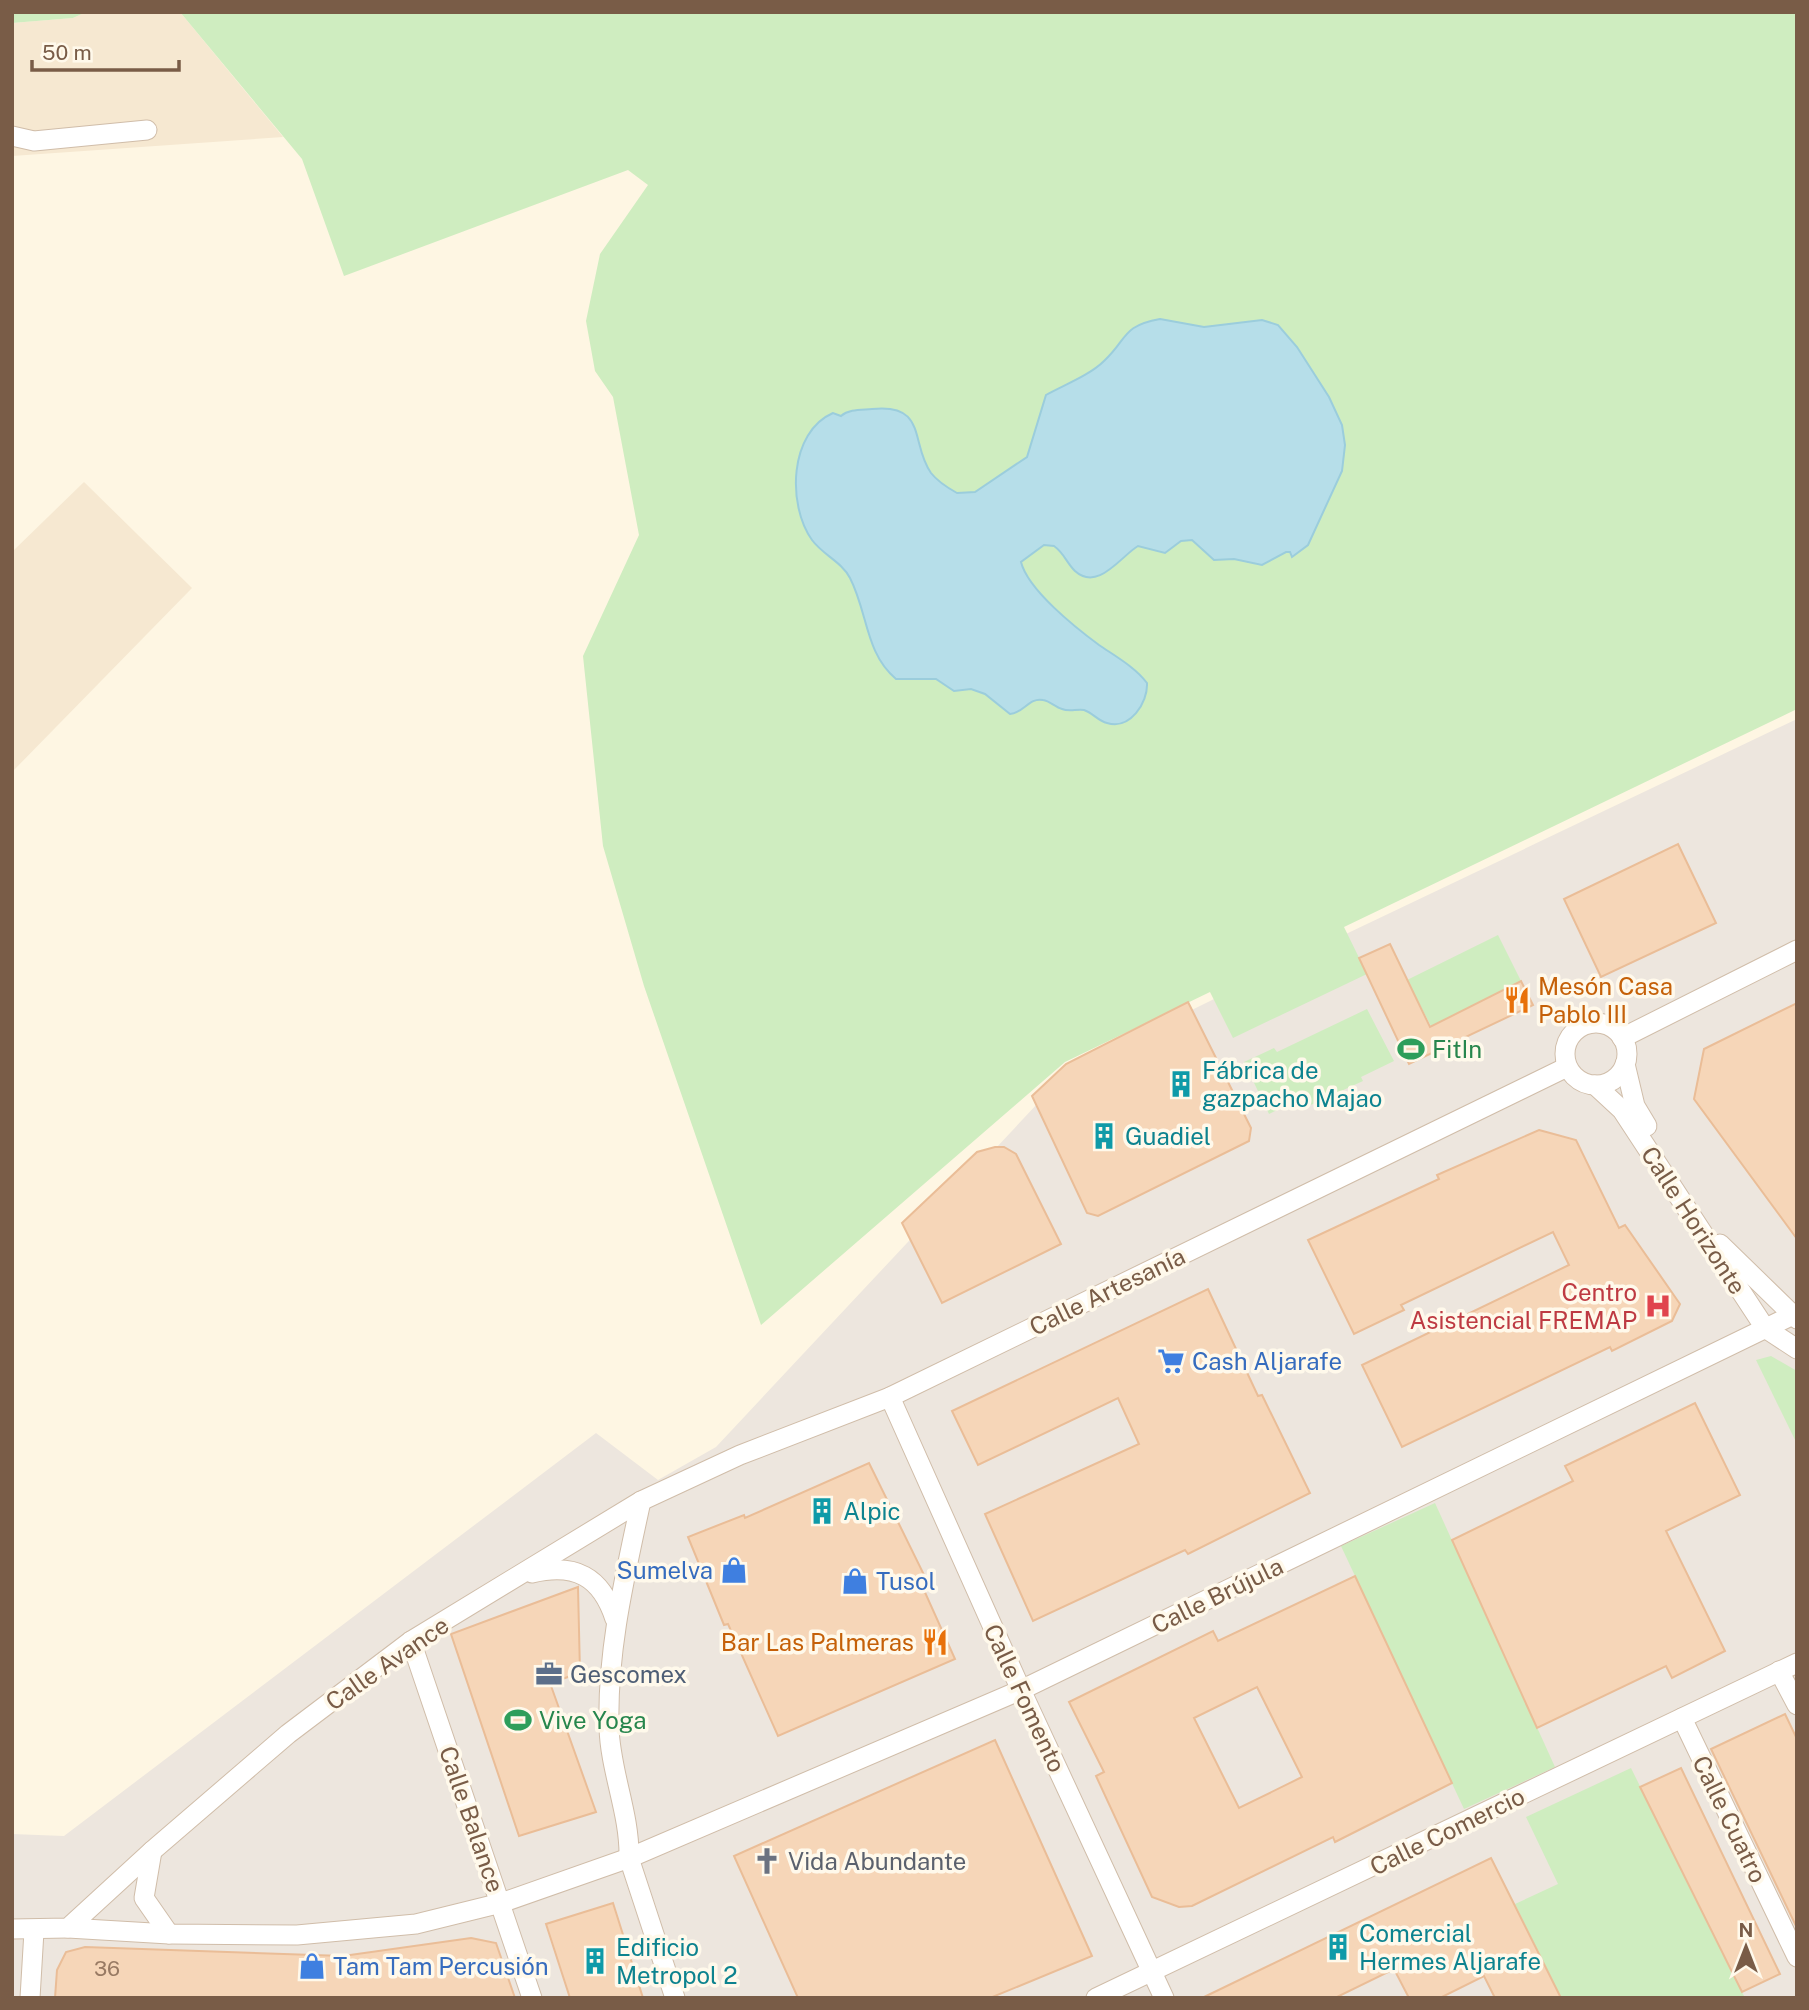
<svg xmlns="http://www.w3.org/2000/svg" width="1809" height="2010" font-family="'Public Sans',sans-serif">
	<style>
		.residential { fill: #f6e8d1 }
		.industrial { fill: #ede6de }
		.green { fill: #cfedc0 }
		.water { fill: #b6dee9; stroke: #9bcddc; stroke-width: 2 }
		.building { fill: #f6d6b8; stroke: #eabd97; stroke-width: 2; fill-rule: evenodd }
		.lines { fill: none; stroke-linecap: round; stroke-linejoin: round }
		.street-casing { stroke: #d0bda9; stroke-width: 21 }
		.street { stroke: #fff; stroke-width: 19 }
		.labels { text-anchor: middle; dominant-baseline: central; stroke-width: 7; stroke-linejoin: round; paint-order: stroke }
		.number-label { font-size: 21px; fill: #987a63 }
		.food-label { font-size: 24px; fill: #c56008; stroke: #fff9eb; text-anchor: start }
		.leisure-label { font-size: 24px; fill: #27864d; stroke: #fff9eb; text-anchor: start }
		.culture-label { font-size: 24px; fill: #0d838f; stroke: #fff9eb; text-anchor: start }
		.street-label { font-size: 24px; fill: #795c47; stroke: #fff9eb }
		.health-label { font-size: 24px; fill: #be3a42; stroke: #fff9eb; text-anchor: end }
		.shop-label { font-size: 24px; fill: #366cbe; stroke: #fff9eb; text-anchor: start }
		.service-label { font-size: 24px; fill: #4e5e75; stroke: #fff9eb; text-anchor: start }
		.worship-label { font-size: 24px; fill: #5b616d; stroke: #fff9eb; text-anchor: start }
	</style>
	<rect width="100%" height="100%" fill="#fef6e3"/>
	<!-- residential -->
	<g class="residential">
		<polygon points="86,12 180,12 283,137 12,156 12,23 73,18"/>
		<polygon points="84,482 192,588 12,772 12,552"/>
	</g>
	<!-- industrial -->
	<polygon class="industrial" points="1797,719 1797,1998 12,1998 12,1834 64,1836 596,1433 658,1480 716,1447 1068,1071 1348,933"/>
	<!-- green -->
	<g class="green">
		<polygon points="12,12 86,12 73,18 12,23"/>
		<polygon points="180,12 1797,12 1797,709 1344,927 1367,974 1233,1038 1210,992 1065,1062 761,1325 644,986 603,846 583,656 639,535 613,397 595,371 586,321 600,254 648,185 628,170 344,276 302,159"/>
		<polygon points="1498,935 1521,981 1431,1026 1407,980"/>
		<polygon points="1367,1009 1394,1061 1361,1077 1363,1081 1304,1108 1299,1099 1269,1114 1244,1062 1274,1048 1277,1052"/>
		<polygon points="1771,1356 1797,1371 1797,1444 1756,1360"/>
		<polygon points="1435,1503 1555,1767 1464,1809 1341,1546"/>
		<polygon points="1631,1768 1745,1998 1561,1998 1515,1904 1558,1884 1526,1817"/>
	</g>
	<!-- water -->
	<path class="water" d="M1160 319 1204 327 1262 320 1278 325 1297 347 1329 397 1342 425 1345 445 1342 471 1308 545 1292 557 1290 552H1286L1262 565 1234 559 1214 560 1192 540 1181 541 1165 553 1138 546C1121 556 1098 592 1075 571 1066 562 1064 553 1054 546L1044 545 1021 562C1028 590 1076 628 1099 645 1115 656 1135 667 1147 683 1148 703 1130 730 1107 723 1098 721 1093 713 1084 710 1076 709 1069 712 1062 709 1055 707 1050 701 1043 700 1029 697 1024 713 1010 714L985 694 971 689 954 691 936 679H896C865 653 868 613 850 578 842 562 823 555 812 540 787 505 789 432 833 413L841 416C849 409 861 410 872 409 928 403 910 444 931 473 938 482 948 488 957 493L975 492 1027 457 1046 395C1064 385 1090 375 1104 361 1128 339 1121 326 1160 319Z"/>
	<!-- building -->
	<g class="building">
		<polygon points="1678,844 1716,923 1601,977 1564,899"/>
		<polygon points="1390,944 1430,1027 1521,981 1533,1005 1409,1064 1359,958"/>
		<polygon points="1188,1002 1251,1128 1249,1141 1098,1216 1087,1213 1032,1096 1066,1064"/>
		<polygon points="1797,1003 1797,1239 1694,1099 1704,1049"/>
		<polygon points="1539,1130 1576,1140 1619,1228 1625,1225 1680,1304 1672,1321 1612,1351 1610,1347 1402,1447 1362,1365 1569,1265 1553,1232 1401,1305 1404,1310 1354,1334 1308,1240 1439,1179 1437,1175"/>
		<polygon points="995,1147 1004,1147 1016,1154 1061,1244 942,1303 902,1223 977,1152"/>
		<polygon points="1208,1289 1258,1396 1262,1395 1310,1493 1188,1554 1185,1550 1033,1621 985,1514 1139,1444 1118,1398 978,1465 952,1411"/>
		<polygon points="1695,1403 1740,1495 1666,1531 1725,1651 1672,1678 1666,1666 1537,1728 1452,1540 1573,1481 1565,1466"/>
		<polygon points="869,1463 929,1585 923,1588 955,1659 778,1736 728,1624 724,1625 688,1537 744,1515 745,1518"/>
		<path d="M1355 1576 1452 1783 1335 1842 1333 1837 1192 1906 1179 1907 1152 1897 1096 1776 1104 1772 1069 1702 1213 1631 1218 1641ZM1257 1687 1302 1777 1239 1808 1194 1718Z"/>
		<polygon points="578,1587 580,1673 550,1683 596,1812 519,1836 451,1634"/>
		<polygon points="1785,1714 1797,1739 1797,1928 1711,1749"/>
		<polygon points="995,1740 1092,1956 990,1998 798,1998 734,1856"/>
		<polygon points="1681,1768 1780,1974 1742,1992 1640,1787"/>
		<polygon points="1491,1858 1561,1998 1495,1998 1484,1976 1440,1998 1409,1998 1394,1969 1335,1998 1202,1998"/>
		<polygon points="613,1903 643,1998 570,1998 546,1924"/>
		<polygon points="471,1938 496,1943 515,1998 55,1998 57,1970 66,1952 85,1947 343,1956"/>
	</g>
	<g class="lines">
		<defs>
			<g id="street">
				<polyline points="12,136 34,141 147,130"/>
				<circle cx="1596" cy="1054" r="31"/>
				<polyline points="1622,1038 1797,950"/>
				<polyline points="1625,1064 1635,1106 1647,1126"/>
				<polyline points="1595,1085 1622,1110 1765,1328 1797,1349"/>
				<polyline points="1720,1244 1797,1319"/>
				<polyline points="890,1397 1021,1690 1164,1998"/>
				<path d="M641 1501C625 1576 607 1650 609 1727 610 1771 630 1813 629 1858L675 1998"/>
				<path d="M532 1573C575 1563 601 1576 615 1619"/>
				<polyline points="411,1641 532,1998"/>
				<polyline points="1779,1671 1797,1705"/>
				<polyline points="1682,1718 1797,1957"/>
				<polyline points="152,1851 144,1898 169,1934"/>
				<polyline points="68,1928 169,1934 297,1935 416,1924 501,1903 629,1858 1021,1690 1797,1313"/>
				<polyline points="12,1929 68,1928 152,1851 288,1734 411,1641 641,1501 740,1455 890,1397 1567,1067"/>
				<polyline points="30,1998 34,1931"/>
				<polyline points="1096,1998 1797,1663"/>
			</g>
		</defs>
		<!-- street casing -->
		<use href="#street" class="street-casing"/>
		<!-- street -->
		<use href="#street" class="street"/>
	</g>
	<!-- icons -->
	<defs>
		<symbol id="restaurant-bare" viewBox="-9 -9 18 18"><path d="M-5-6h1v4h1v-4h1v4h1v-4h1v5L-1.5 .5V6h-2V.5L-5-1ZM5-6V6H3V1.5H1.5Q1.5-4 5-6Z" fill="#e8710a" stroke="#fff9eb" stroke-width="2.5" paint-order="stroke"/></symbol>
		<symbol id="stadium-bare" viewBox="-9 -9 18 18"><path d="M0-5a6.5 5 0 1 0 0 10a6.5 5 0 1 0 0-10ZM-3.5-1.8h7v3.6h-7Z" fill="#2e9e5b" stroke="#fff9eb" stroke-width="2.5" paint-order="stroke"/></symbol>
		<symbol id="building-bare" viewBox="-9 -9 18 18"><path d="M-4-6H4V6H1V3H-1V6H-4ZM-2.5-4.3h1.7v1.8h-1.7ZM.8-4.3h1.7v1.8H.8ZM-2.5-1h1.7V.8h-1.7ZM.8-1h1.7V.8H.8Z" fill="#0f9aa8" stroke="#fff9eb" stroke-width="2.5" paint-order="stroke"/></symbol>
		<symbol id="hospital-bare" viewBox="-9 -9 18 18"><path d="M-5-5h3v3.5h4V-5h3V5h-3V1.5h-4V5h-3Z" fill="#e0444e" stroke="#fff9eb" stroke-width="2.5" paint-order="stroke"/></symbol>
		<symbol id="supermarket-bare" viewBox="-9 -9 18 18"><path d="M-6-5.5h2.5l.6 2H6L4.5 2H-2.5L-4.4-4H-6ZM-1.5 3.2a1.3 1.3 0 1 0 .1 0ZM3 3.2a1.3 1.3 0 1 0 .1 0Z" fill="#3f7fe0" stroke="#fff9eb" stroke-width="2.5" paint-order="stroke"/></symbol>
		<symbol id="shop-bare" viewBox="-9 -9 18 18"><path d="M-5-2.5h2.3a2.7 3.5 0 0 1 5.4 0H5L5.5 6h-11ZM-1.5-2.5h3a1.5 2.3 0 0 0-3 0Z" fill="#3f7fe0" stroke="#fff9eb" stroke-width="2.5" paint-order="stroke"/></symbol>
		<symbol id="office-bare" viewBox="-9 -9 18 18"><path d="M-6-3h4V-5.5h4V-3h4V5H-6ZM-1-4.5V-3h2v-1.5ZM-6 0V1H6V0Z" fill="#5c6f8a" stroke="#fff9eb" stroke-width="2.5" paint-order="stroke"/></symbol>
		<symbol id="church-bare" viewBox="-9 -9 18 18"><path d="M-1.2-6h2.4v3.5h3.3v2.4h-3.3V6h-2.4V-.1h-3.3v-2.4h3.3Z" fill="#6b7280" stroke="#fff9eb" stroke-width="2.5" paint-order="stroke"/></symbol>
	</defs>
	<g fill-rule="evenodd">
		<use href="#restaurant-bare" x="1498" y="981" width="38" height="38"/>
		<use href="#stadium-bare" x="1392" y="1030" width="38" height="38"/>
		<use href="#building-bare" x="1162" y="1065" width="38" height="38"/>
		<use href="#building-bare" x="1085" y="1117" width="38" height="38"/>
		<use href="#hospital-bare" x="1639" y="1287" width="38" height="38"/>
		<use href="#supermarket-bare" x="1152" y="1342" width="38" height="38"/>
		<use href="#building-bare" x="803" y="1492" width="38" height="38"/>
		<use href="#shop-bare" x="715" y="1551" width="38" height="38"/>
		<use href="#shop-bare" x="836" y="1562" width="38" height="38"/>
		<use href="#restaurant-bare" x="916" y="1623" width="38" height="38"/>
		<use href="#office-bare" x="530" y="1655" width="38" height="38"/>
		<use href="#stadium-bare" x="499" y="1701" width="38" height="38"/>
		<use href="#church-bare" x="748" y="1842" width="38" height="38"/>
		<use href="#building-bare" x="1319" y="1928" width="38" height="38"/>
		<use href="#building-bare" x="576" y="1942" width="38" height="38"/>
		<use href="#shop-bare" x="293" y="1947" width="38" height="38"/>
	</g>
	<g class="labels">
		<!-- number labels -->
		<g class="number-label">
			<text x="107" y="1968">36</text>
		</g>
		<!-- food labels -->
		<g class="food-label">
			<text x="1538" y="986">Mesón Casa<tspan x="1538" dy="28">Pablo III</tspan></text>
			<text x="914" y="1642" text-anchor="end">Bar Las Palmeras</text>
		</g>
		<!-- leisure labels -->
		<g class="leisure-label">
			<text x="1432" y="1049">FitIn</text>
			<text x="539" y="1720">Vive Yoga</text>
		</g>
		<!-- culture labels -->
		<g class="culture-label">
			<text x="1202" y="1070">Fábrica de<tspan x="1202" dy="28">gazpacho Majao</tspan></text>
			<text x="1125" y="1136">Guadiel</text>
			<text x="843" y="1511">Alpic</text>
			<text x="1359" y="1933">Comercial<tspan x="1359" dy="28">Hermes Aljarafe</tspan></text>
			<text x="616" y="1947">Edificio<tspan x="616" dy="28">Metropol 2</tspan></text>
		</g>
		<!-- street labels -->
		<g class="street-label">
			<text transform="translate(1694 1220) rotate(57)">Calle Horizonte</text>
			<text transform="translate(1107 1291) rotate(-26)">Calle Artesanía</text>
			<text transform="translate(1217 1595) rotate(-26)">Calle Brújula</text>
			<text transform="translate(387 1663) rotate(-35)">Calle Avance</text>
			<text transform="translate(1025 1698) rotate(65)">Calle Fomento</text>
			<text transform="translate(472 1819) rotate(71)">Calle Balance</text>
			<text transform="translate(1730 1819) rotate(64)">Calle Cuatro</text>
			<text transform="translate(1447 1831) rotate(-26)">Calle Comercio</text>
		</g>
		<!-- health labels -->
		<g class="health-label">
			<text x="1637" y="1292">Centro<tspan x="1637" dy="28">Asistencial FREMAP</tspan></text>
		</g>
		<!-- shop labels -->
		<g class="shop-label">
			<text x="1192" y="1361">Cash Aljarafe</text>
			<text x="713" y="1570" text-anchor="end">Sumelva</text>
			<text x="876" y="1581">Tusol</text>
			<text x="333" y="1966">Tam Tam Percusión</text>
		</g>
		<!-- service labels -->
		<g class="service-label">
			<text x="570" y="1674">Gescomex</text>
		</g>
		<!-- worship labels -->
		<g class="worship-label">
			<text x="788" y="1861">Vida Abundante</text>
		</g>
	</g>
	<!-- border -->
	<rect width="1809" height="2010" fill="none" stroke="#795c47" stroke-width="28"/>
	<!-- north arrow -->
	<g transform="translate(1746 1947)" stroke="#fff9eb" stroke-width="5" paint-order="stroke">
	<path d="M0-5L12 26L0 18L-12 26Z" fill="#795c47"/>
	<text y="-10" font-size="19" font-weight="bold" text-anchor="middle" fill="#795c47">N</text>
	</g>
	<!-- scale -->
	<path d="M32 60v10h147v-10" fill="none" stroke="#795c47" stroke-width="3.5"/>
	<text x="42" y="60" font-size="21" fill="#795c47" stroke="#fff9eb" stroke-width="5" paint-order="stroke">50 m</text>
</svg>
